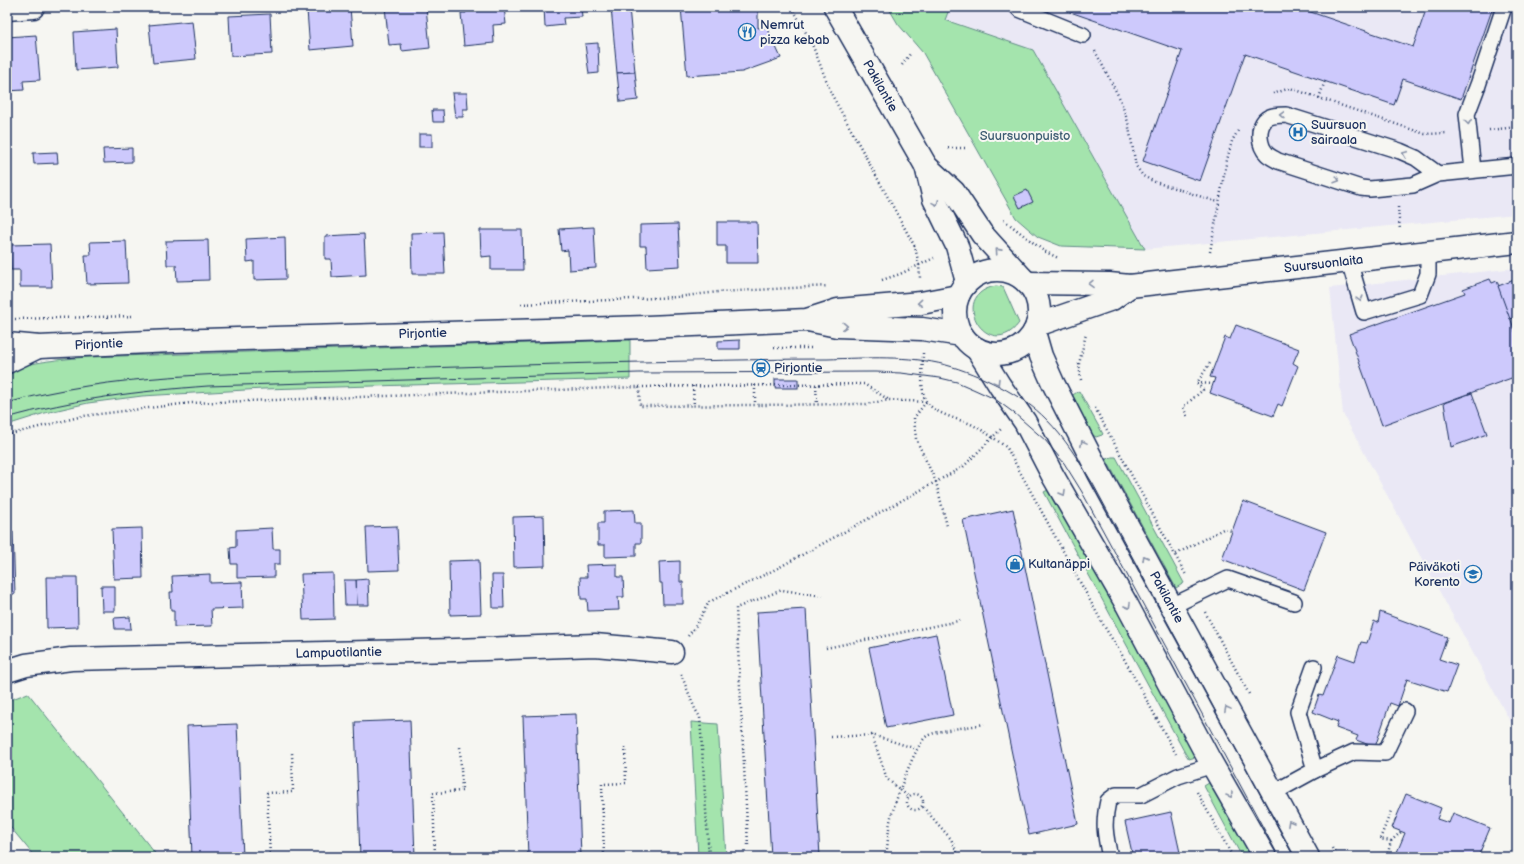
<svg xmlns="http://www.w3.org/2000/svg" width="1524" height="864" font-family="'Balsamiq Sans',sans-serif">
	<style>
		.built { fill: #eae8f5 }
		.green { fill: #a4e4ad; stroke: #608a86 }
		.building { fill: #cdc9fc; stroke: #1b2f5e }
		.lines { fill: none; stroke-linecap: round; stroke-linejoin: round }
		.lane-casing { stroke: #1b2f5e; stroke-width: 18 }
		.street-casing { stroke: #1b2f5e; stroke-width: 25 }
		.secondary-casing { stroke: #1b2f5e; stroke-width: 25 }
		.path { stroke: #1b2f5e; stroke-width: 2.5; stroke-dasharray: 1 3; stroke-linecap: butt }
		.lane { stroke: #f6f6f2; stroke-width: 15 }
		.street { stroke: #f6f6f2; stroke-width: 22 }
		.secondary { stroke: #f6f6f2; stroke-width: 22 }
		.tram { stroke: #1b2f5e; stroke-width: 1 }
		.oneway { stroke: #8892a8 }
		.labels { text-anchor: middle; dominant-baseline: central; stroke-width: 4; stroke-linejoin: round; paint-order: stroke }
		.poi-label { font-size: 13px; fill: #1b2f5e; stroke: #f6f6f2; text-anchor: start }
		.street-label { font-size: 13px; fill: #1b2f5e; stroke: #f6f6f2 }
		.park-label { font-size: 13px; fill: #3d5c72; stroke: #f6f6f2 }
	</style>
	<rect width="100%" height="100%" fill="#f6f6f2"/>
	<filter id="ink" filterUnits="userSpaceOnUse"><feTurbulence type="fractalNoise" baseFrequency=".025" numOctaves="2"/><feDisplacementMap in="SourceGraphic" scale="8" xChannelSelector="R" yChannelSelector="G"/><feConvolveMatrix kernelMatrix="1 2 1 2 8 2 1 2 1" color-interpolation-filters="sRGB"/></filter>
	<g filter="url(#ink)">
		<!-- built -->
		<g class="built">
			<polygon points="950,7 1517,7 1517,214 1145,249 1033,50 945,19"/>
			<polygon points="1517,268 1517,734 1343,414 1330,288"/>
		</g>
		<!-- green -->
		<g class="green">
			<polygon points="888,7 950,7 945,20 1033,50 1145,249 1061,246 1038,237 1016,218 923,53 898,24"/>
			<path d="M996 286 1003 287 1019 323C989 364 946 295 996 286Z"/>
			<path d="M630 340V379L263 389 142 396 88 403 45 413 7 425V370C33 362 61 359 88 357Z"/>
			<polygon points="1079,391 1103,434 1102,435 1096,437 1091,434 1071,396"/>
			<polygon points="1112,457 1116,457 1184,583 1176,588 1106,459"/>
			<polygon points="1052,488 1199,756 1189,759 1185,753 1044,492"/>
			<polygon points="28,693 158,857 35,857 7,823 7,701"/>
			<polygon points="691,722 718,724 726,857 698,857"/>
			<polygon points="1212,781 1254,857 1242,857 1204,786"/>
		</g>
		<!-- building -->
		<g class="building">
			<polygon points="350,7 353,46 310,50 307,10"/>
			<polygon points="385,7 426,7 430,48 402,51 401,44 389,45"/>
			<polygon points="465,7 504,7 506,24 493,25 494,43 464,46 461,13 466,13"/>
			<polygon points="544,7 581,7 582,17 563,18 564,25 545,27"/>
			<polygon points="611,7 629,7 635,72 617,73"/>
			<polygon points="681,7 758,7 758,28 767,27 781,58 742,72 687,76"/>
			<polygon points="1056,7 1296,7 1413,47 1427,7 1493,7 1461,99 1403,79 1394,105 1245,54 1200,181 1143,161 1182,51"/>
			<polygon points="270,14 272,54 231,56 229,16"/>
			<polygon points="192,21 196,59 153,63 149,25"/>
			<polygon points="116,29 118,67 76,70 74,32"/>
			<polygon points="36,35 40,80 23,81 24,90 7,91 7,37"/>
			<polygon points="598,43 599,73 589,74 585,44"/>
			<polygon points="635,72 638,100 620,102 617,73"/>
			<polygon points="452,93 467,93 468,109 463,109 463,117 455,117"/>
			<polygon points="432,110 443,110 444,122 433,122"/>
			<rect x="419" y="134" width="13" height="13"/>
			<polygon points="132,148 132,162 104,163 103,149"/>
			<polygon points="57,152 58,163 34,164 33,153"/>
			<polygon points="1027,190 1033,202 1020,208 1014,196"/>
			<polygon points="717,222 757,222 758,263 726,263 726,246 717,246"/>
			<polygon points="678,224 680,266 647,268 646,246 640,246 640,225"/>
			<polygon points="594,227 596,268 569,270 568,250 561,251 559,229"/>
			<polygon points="480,230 522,230 523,270 491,270 491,256 481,257"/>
			<polygon points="443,232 445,274 412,274 411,233"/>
			<polygon points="364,234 366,275 332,277 331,259 325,259 325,236"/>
			<polygon points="285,237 286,279 254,280 254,261 247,262 246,239"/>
			<polygon points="208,240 209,280 177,281 176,265 167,265 166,241"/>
			<polygon points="126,241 128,283 87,284 85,255 91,255 90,242"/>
			<polygon points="50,244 52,287 20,287 20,270 11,270 10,245"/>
			<polygon points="1490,279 1492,283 1497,281 1517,337 1517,376 1382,425 1349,334 1465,293 1463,289"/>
			<polygon points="1517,279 1517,317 1510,319 1498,286"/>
			<polygon points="1236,325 1299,349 1293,363 1298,366 1282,406 1278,404 1273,416 1210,393 1215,378 1210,377 1225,337 1230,339"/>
			<polygon points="740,340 740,349 718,349 718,341"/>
			<rect x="775" y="379" width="23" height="9"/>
			<polygon points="1472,393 1487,434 1451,447 1444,403"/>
			<polygon points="1243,501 1326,532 1304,590 1222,559"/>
			<polygon points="1013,509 1078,824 1029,835 963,520"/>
			<polygon points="634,510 635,523 641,523 641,543 636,543 636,556 605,557 605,545 598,545 598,523 604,523 604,511"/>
			<polygon points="544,516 545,566 514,567 513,517"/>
			<polygon points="397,526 399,570 368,571 366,527"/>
			<polygon points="142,528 143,578 114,579 112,529"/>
			<polygon points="272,528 273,549 280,549 280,564 274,564 274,577 237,578 237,564 231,564 230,548 236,547 236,530"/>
			<polygon points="7,532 13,532 15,594 7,594"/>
			<polygon points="479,560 481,614 450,615 449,561"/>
			<polygon points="680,561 680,582 683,582 683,604 663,604 662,583 660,583 659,562"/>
			<polygon points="617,564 617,577 623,577 624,597 618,597 619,610 588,611 587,599 581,599 580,577 587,577 586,565"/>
			<polygon points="333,573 334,619 303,620 301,574"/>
			<polygon points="210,574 210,583 242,582 243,608 211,609 212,626 174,627 174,611 171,611 170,592 173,592 172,576"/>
			<polygon points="492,575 503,575 504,608 493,608"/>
			<polygon points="46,577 77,577 78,627 47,628"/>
			<polygon points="368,579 369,605 357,605 356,580"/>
			<polygon points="344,580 356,580 357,605 345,605"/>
			<polygon points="101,586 115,586 115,611 102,611"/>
			<polygon points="806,609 820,857 771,857 757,612"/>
			<polygon points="1380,612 1447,637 1439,659 1457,665 1447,692 1407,679 1398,706 1390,703 1375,747 1356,740 1358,736 1336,728 1338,722 1313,712 1319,695 1323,696 1338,655 1355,661 1361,642 1367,643 1374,621 1378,623"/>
			<polygon points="130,617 131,629 115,629 114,618"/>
			<polygon points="936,634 953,715 886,728 869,648"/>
			<polygon points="576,714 581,857 528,857 523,716"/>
			<polygon points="410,720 415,857 360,857 355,722"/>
			<polygon points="237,724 243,857 192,857 187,726"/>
			<polygon points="1406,794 1441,808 1437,819 1449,823 1453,813 1490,828 1478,857 1469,857 1465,855 1464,857 1395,857 1405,833 1392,828"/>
			<polygon points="1171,812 1181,857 1133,857 1125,822"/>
		</g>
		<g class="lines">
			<defs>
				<g id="lane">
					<polyline points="1017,7 1019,9 1083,35"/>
					<polyline points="1473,170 1467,114 1478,85 1504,7"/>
					<path d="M1438 174 1416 158 1400 151 1286 115C1279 115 1270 115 1265 120 1257 129 1259 146 1267 154 1270 157 1275 159 1278 161L1361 188 1370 189 1413 185 1438 174 1517 166"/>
					<polyline points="1349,261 1364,312 1420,295 1428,274 1428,252"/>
					<polyline points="1172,606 1228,579 1294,602"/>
					<polyline points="1314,667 1298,712 1315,770"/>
					<polyline points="1273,793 1315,770 1354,752 1385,753 1405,711"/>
					<path d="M1110 857C1105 835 1103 823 1108 801L1116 795H1141L1178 776 1213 765"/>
				</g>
				<g id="street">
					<polyline points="7,9 33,7"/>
					<path id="s1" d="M1027 283 1109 284 1130 286 1517 242"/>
					<polyline points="1037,325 1112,299 1130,286"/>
					<path id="s2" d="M7 671 26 665 71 659 456 650 595 645 672 652"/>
				</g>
				<g id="secondary">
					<path id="s3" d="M835 7 926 166 934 199 957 246 967 282"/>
					<polyline points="926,166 954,192 982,234 1021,277"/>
					<circle cx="997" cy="312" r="42"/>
					<polyline points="808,320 837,326 922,329 962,335"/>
					<path id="s4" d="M1034 332 1041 356 1053 383 1100 475 1308 857"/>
					<path id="s5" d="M7 344 39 347 172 341 647 327 807 320 838 310 921 303 958 296"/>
					<polyline points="977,349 1000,386 1025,422 1053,476 1127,605 1209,759 1265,857"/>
					<polyline points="7,362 38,347"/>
				</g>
			</defs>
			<!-- lane casing -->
			<use href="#lane" class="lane-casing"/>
			<!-- street casing -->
			<use href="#street" class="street-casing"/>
			<!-- secondary casing -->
			<use href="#secondary" class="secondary-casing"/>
			<!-- path -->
			<g class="path">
				<polyline points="792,7 812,44 832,95 915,247 919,265 920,278"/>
				<polyline points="1095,51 1120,99 1128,122 1136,166 1143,176 1155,182 1218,202"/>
				<polyline points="902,65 910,54"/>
				<polyline points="1273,94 1290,88 1425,134 1448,133"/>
				<polyline points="1319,98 1325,81"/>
				<polyline points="1489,130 1517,127"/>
				<polyline points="948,148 966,148"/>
				<polyline points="1398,207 1400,230"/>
				<polyline points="1004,220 1044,251 1058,258"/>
				<polyline points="1210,252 1226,164 1232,141 1239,129"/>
				<polyline points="882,280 900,274 934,258"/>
				<polyline points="521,304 677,297 718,292 828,286"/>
				<polyline points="15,319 134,316"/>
				<polyline points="774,348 813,348"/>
				<path d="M923 353C923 367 920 386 925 399 931 413 958 419 971 424 984 431 996 439 1007 448L1104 626 1122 655 1176 754"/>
				<polyline points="1081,380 1079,364 1086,334"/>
				<polyline points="1197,383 1213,384"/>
				<polyline points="755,385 755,405"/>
				<polyline points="816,385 817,405"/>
				<polyline points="693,386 694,406"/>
				<polyline points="639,387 864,384 889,400"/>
				<polyline points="926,402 914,418 916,439 936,482 947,526"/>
				<polyline points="1095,408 1186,575"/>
				<polyline points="1187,416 1183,407 1203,390 1197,383 1210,363"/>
				<polyline points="7,435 83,416 190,403 639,387 640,406 866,404 889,400 926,402"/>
				<polyline points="1176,554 1223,529 1232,531"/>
				<polyline points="1205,612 1250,696"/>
				<polyline points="688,636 695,627 709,602 778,568 963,467 1001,429"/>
				<polyline points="826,648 963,620"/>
				<polyline points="681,674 695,709 700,717 709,857"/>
				<polyline points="872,735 887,779 909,797"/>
				<polyline points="831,737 872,735 917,749"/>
				<polyline points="1197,792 1233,857"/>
				<circle cx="915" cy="802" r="8"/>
				<polyline points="923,807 951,839 959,857"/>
				<polyline points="1391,841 1401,832"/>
				<polyline points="748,845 736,608 782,590 823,596"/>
				<polyline points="1332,848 1337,857"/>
				<polyline points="270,857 267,793 293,792 292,751"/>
				<polyline points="435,857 433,793 462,791 460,746"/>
				<polyline points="604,857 602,784 626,783 625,745"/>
				<path d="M886 857C888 844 888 830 891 817 895 802 915 744 927 736 937 730 971 727 984 724"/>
				<polyline points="1387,857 1391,841 1380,839 1391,811"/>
			</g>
			<!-- lane -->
			<use href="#lane" class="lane"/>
			<!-- street -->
			<use href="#street" class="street"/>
			<!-- secondary -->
			<use href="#secondary" class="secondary"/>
			<!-- tram -->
			<g class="tram">
				<path d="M7 403C114 373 226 374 336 371 454 367 572 363 690 361 736 360 781 359 827 359 867 358 908 355 946 365 979 374 1023 395 1046 419 1065 438 1079 461 1093 484L1294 857"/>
				<path d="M7 418C73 399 140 391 208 386L639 373 876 372 901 373 940 378 957 382 973 389 995 399 1014 413 1045 440 1064 463 1082 492 1138 595 1279 857"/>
			</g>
		</g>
		<!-- one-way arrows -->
		<defs><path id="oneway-chevron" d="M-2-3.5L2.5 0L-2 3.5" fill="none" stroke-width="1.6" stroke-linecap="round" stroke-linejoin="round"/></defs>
		<g class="oneway">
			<use href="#oneway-chevron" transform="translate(1282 115) rotate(-179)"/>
			<use href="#oneway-chevron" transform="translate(1468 122) rotate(83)"/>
			<use href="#oneway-chevron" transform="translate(1405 154) rotate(-157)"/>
			<use href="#oneway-chevron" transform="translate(1337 180) rotate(18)"/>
			<use href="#oneway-chevron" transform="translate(936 203) rotate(66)"/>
			<use href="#oneway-chevron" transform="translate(998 251) rotate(-132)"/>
			<use href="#oneway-chevron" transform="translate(1091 284) rotate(179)"/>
			<use href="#oneway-chevron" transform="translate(1360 299) rotate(74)"/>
			<use href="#oneway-chevron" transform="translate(920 303) rotate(174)"/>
			<use href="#oneway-chevron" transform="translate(845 326) rotate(2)"/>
			<use href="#oneway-chevron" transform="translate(997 382) rotate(59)"/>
			<use href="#oneway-chevron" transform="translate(1083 443) rotate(-118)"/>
			<use href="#oneway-chevron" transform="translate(1063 493) rotate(60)"/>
			<use href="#oneway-chevron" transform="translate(1145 558) rotate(-119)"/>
			<use href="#oneway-chevron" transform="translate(1128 606) rotate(61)"/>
			<use href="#oneway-chevron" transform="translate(1227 709) rotate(-118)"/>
			<use href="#oneway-chevron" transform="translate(1230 795) rotate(60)"/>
			<use href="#oneway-chevron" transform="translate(1290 823) rotate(-119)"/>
		</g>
	</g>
	<!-- icons -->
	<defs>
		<symbol id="restaurant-ring" viewBox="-11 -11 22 22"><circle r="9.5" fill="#f6f6f2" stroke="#1f6fb2" stroke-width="1.5"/><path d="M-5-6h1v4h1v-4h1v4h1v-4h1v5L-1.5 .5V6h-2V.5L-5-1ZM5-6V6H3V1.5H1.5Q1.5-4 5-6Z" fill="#1f6fb2"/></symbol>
		<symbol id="hospital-ring" viewBox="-11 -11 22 22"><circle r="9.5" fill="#f6f6f2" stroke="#1f6fb2" stroke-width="1.5"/><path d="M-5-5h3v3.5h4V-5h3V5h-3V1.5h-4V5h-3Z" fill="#1f6fb2"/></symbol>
		<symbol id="station-ring" viewBox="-11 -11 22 22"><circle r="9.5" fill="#f6f6f2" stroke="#1f6fb2" stroke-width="1.5"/><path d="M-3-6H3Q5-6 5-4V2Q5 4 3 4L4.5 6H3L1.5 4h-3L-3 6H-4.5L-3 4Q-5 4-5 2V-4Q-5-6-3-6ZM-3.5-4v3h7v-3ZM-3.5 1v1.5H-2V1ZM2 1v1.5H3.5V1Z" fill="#1f6fb2"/></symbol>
		<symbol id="shop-ring" viewBox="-11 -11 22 22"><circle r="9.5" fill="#f6f6f2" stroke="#1f6fb2" stroke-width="1.5"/><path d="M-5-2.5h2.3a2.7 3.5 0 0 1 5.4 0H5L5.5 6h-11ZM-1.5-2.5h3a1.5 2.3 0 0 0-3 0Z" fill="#1f6fb2"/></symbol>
		<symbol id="school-ring" viewBox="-11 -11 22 22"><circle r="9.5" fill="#f6f6f2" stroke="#1f6fb2" stroke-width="1.5"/><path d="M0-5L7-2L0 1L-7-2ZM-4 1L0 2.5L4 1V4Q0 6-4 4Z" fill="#1f6fb2"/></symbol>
	</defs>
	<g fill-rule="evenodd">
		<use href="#restaurant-ring" x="737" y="22" width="20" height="20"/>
		<use href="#hospital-ring" x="1288" y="122" width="20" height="20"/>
		<use href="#station-ring" x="751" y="358" width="20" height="20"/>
		<use href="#shop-ring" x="1005" y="554" width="20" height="20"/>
		<use href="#school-ring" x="1463" y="564" width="20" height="20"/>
	</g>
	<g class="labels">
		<!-- poi labels -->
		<g class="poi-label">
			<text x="760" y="25">Nemrut<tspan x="760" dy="15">pizza kebab</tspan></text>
			<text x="1311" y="125">Suursuon<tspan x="1311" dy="15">sairaala</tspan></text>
			<text x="774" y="368">Pirjontie</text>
			<text x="1028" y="564">Kultanäppi</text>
			<text x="1460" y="567" text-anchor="end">Päiväkoti<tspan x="1460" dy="15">Korento</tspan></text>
		</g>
		<!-- street labels -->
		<g class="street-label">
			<text stroke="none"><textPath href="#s3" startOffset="91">Pakilantie</textPath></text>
			<text stroke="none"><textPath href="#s1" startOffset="298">Suursuonlaita</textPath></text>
			<text stroke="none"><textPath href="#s5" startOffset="416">Pirjontie</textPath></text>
			<text stroke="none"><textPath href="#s5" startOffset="92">Pirjontie</textPath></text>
			<text stroke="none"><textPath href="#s4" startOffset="297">Pakilantie</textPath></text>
			<text stroke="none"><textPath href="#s2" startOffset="333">Lampuotilantie</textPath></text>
		</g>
		<!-- park labels -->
		<g class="park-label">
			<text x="1025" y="136">Suursuonpuisto</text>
		</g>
	</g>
	<!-- margin -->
	<rect width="1524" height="864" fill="none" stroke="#f6f6f2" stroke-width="24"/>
	<rect x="12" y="12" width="1500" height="840" fill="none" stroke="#1b2f5e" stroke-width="1.5" filter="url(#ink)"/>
</svg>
